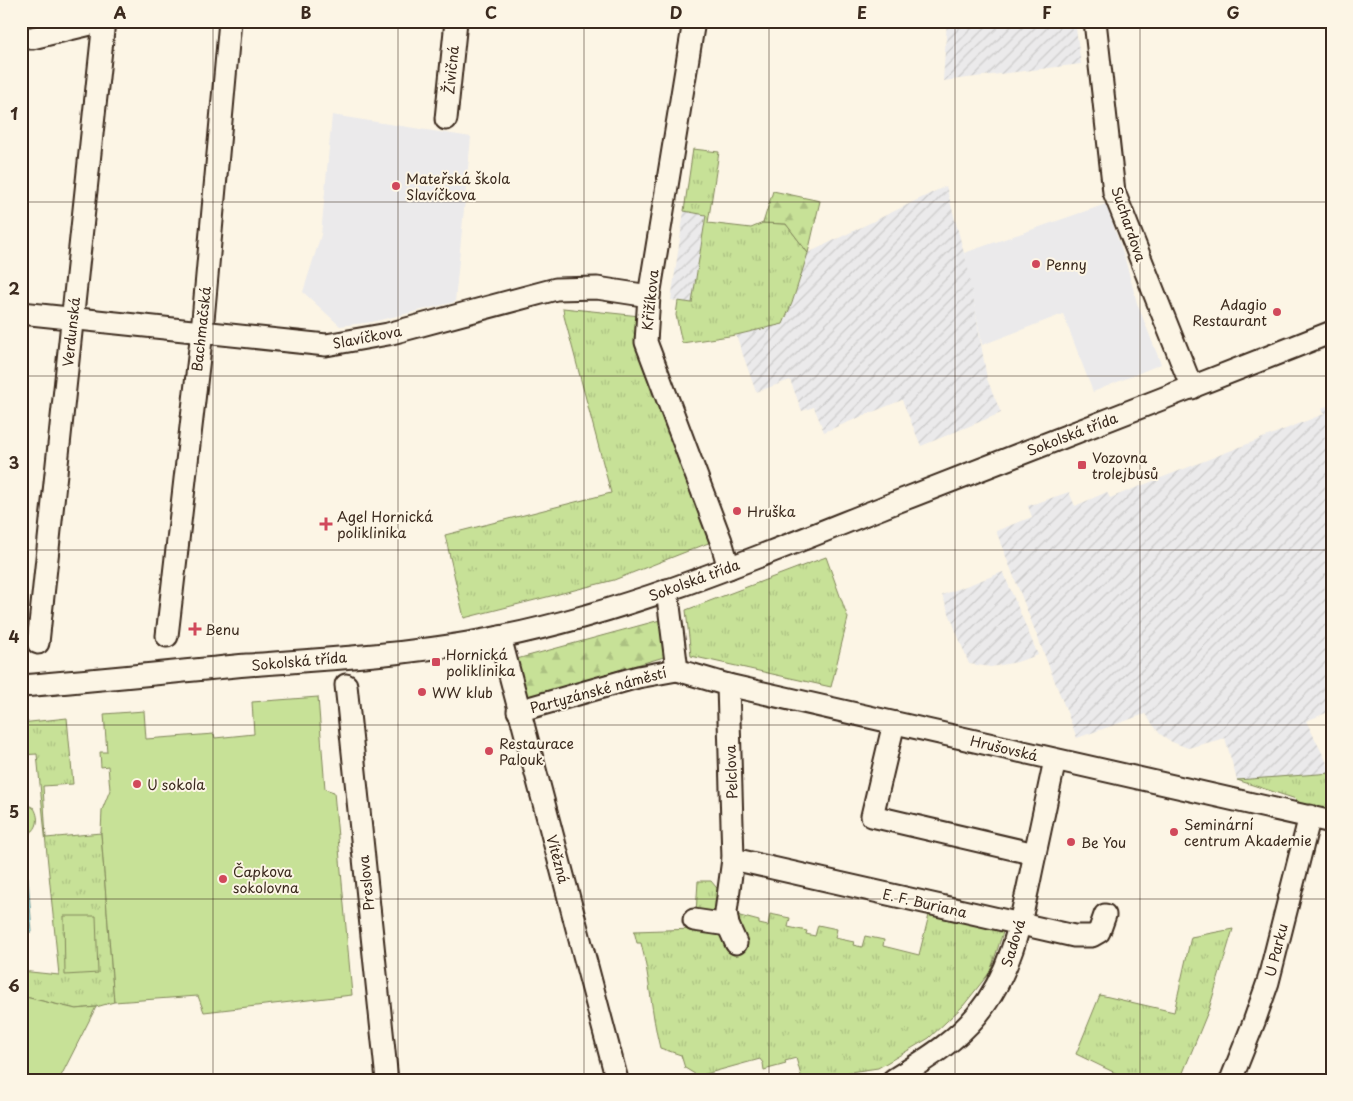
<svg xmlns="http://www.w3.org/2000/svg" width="1353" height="1101" font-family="'Playpen Sans',sans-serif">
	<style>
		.built { fill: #ebeaeb }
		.industrial { fill: url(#industrial-furrows) }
		.grass { fill: url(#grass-tufts); stroke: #81865a }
		.forest { fill: url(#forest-firs); stroke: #81865a }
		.park { fill: #c7e197; stroke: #81865a }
		.water { fill: #8ee0e6; stroke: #6d9796 }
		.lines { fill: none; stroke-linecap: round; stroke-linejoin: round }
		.shore { stroke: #5c736e; stroke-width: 1 }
		.minor-casing { stroke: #3b2a1e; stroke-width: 25 }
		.minor { stroke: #fcf5e5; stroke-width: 21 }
		.grid { fill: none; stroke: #3b2a1e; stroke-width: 1; stroke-opacity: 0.55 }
		.poi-dot { fill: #d1495b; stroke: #fcf5e5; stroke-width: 2 }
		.labels { text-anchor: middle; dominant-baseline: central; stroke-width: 4; stroke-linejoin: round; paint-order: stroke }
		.street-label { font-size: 14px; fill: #3b2a1e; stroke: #fcf5e5 }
		.poi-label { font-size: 14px; fill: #3b2a1e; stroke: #fcf5e5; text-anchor: start }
		.neatline { fill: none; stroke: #3b2a1e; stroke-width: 2 }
		.grid-label { font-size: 16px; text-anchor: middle; font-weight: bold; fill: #3b2a1e }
	</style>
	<defs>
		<pattern id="industrial-furrows" width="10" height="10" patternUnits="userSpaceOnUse" patternTransform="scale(1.25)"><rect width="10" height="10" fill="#ebeaeb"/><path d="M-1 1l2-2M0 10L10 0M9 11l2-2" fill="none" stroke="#cac9c9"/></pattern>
		<pattern id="grass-tufts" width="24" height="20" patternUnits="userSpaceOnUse" patternTransform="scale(1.25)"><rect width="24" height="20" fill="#c7e197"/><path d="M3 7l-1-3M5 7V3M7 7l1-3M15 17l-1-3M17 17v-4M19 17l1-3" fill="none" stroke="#acc182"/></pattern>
		<pattern id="forest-firs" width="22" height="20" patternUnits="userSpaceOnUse" patternTransform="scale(1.25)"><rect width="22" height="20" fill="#c7e197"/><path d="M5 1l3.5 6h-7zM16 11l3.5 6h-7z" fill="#acc182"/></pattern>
	</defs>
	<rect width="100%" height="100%" fill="#fcf5e5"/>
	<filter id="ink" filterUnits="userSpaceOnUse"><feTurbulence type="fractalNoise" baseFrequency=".02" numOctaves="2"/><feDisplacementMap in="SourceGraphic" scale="10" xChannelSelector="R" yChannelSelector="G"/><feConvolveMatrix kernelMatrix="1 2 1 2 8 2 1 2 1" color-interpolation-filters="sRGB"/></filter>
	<g filter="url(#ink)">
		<!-- built -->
		<g class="built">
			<polygon points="332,115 471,137 455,302 372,322 340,326 303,292 321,235"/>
			<polygon points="1106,204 1125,259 1137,303 1161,364 1093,392 1063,314 982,345 964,253"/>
		</g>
		<!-- industrial -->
		<g class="industrial">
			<polygon points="947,21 1075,21 1081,64 943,81"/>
			<polygon points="946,186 968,268 987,379 1001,413 921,446 902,400 824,432 814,407 802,411 790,380 756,392 736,335 783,324 792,303 808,253"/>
			<polygon points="684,211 706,214 692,303 671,300"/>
			<polygon points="1332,404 1332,705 1326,713 1306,721 1332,773 1237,780 1225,738 1188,748 1172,742 1160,734 1145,714 1077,738 996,531 1032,517 1028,506 1069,492 1075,506 1107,492 1110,498 1324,414 1322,408"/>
			<polygon points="1003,572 1038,655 1017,662 991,667 969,664 942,595"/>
		</g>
		<!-- grass -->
		<g class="grass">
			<polygon points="693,149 719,152 708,223 751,228 763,223 786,224 808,253 792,303 783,324 736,335 682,343 676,315 678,301 692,303 706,215 684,211"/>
			<polygon points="563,308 640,316 711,542 614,580 464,618 445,535 611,493 564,316"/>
			<polygon points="826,557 848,618 831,687 691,656 686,610"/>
			<polygon points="67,718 73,784 43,786 46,838 101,833 114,1002 96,1007 76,1009 21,996 21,971 59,975 37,754 21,755 21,723"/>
			<polygon points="1332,773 1332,814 1305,808 1296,799 1237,780"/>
			<path d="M22 802 34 808C41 820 37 832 24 836Z"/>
			<path d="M698 881H711L740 916 759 921V924L768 926 770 914 790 918 788 927 807 931 806 934 815 936 818 925 837 929 835 938 854 942 853 945 862 947 865 936 884 940 883 946 919 955 930 911 1004 929 990 972 963 1006 929 1038 878 1068 802 1079 796 1058 785 1061 786 1064 764 1070 763 1063 760 1059 698 1076 685 1068 681 1055 660 1048C651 1013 650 977 641 943H637L634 931 695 929Z"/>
			<polygon points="1233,929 1209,1009 1180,1080 1130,1080 1076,1054 1100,995 1174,1012 1191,937"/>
		</g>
		<!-- forest -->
		<g class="forest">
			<polygon points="773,191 820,201 808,253 786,224 763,223"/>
			<polygon points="660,620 664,657 524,698 513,660"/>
		</g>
		<!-- park -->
		<g class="park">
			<polygon points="318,697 325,789 334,792 352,995 204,1012 198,996 114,1002 101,833 102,810 110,790 108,766 101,767 100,752 107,752 104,714 144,711 146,739 214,734 215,738 254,734 252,702"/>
			<polygon points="64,916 96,916 98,973 65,975"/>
			<polygon points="21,996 76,1009 96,1007 59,1080 21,1080"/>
		</g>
		<!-- water -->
		<polygon class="water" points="21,877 28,877 32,932 21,933"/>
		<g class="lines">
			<!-- shore -->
			<polyline class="shore" points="21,882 24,884 27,925 25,927 21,928"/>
			<defs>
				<g id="minor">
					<polyline points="694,21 649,296 646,342 721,541 729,568"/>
					<polyline points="1095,21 1114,192 1192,388"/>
					<polyline points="21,38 32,38 103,21"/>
					<polyline points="446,119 456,21"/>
					<polyline points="21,313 326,345 388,334 556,289 597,288 649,296"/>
					<polyline points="667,590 677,670"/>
					<polyline points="167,636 202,331 230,21"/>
					<polyline points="500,637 617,1080"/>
					<polyline points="38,643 104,21"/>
					<polyline points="346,685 387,1080"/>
					<polyline points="728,685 733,859 726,912 728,925 736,943"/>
					<path d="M21 686C97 680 172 672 247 665 331 659 417 654 500 637 633 610 758 557 884 507 1033 449 1183 391 1332 332"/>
					<polyline points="518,711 638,677 677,670 728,685 1332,822"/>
					<polyline points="894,723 872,816 1035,854"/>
					<polyline points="733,859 1074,936 1092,936 1099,932 1105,915"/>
					<polyline points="694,920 728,925"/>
					<path d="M893 1080C923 1061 954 1043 977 1015 1012 972 1021 921 1032 868 1040 832 1047 796 1055 760"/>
					<polyline points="1231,1080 1254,1022 1268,982 1310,816"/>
				</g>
			</defs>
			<!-- minor casing -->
			<use href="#minor" class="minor-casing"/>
			<!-- minor -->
			<use href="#minor" class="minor"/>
		</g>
	</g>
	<!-- grid -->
	<path class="grid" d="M213 21V1080M398 21V1080M584 21V1080M769 21V1080M955 21V1080M1140 21V1080M21 202H1332M21 376H1332M21 550H1332M21 725H1332M21 899H1332"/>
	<!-- markers -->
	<g class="poi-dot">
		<circle cx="396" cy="186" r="5"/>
		<circle cx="1036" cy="264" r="5"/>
		<circle cx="1277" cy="312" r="5"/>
		<rect x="1077" y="460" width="10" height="10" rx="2.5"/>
		<circle cx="737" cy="511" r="5"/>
		<path d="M323.5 516.5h5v5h5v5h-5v5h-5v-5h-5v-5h5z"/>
		<path d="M192.5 621.5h5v5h5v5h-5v5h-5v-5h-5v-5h5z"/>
		<rect x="431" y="657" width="10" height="10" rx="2.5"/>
		<circle cx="422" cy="692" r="5"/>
		<circle cx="489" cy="751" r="5"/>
		<circle cx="137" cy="784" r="5"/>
		<circle cx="1174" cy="832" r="5"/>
		<circle cx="1071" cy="842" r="5"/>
		<circle cx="223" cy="879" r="5"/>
	</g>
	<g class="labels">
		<!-- street labels -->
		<g class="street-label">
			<text transform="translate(451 70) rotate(-84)">Živičná</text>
			<text transform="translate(1129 224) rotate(71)">Suchardova</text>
			<text transform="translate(650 300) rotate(-84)">Křižíkova</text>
			<text transform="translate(201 329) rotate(-84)">Bachmačská</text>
			<text transform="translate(71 332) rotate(-84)">Verdunská</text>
			<text transform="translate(367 337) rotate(-11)">Slavíčkova</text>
			<text transform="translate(1072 434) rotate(-21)">Sokolská třída</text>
			<text transform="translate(694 580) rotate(-20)">Sokolská třída</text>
			<text transform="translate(299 661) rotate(-5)">Sokolská třída</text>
			<text transform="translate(598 690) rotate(-15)">Partyzánské náměstí</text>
			<text transform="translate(1004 748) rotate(13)">Hrušovská</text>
			<text transform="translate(731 772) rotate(-92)">Pelclova</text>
			<text transform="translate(558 859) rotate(75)">Vítězná</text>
			<text transform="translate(366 883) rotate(-96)">Preslova</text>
			<text transform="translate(925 903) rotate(13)">E. F. Buriana</text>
			<text transform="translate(1013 943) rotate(-73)">Sadová</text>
			<text transform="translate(1276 950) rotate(-76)">U Parku</text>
		</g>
		<!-- poi labels -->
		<g class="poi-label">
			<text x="406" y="178">Mateřská škola<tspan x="406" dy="16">Slavíčkova</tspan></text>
			<text x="1046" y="264">Penny</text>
			<text x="1267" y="304" text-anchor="end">Adagio<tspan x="1267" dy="16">Restaurant</tspan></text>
			<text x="1092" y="457">Vozovna<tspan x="1092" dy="16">trolejbusů</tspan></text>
			<text x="747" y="511">Hruška</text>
			<text x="337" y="516">Agel Hornická<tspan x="337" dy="16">poliklinika</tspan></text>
			<text x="205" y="629">Benu</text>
			<text x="446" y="654">Hornická<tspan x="446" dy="16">poliklinika</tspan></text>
			<text x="432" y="692">WW klub</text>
			<text x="499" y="743">Restaurace<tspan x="499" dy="16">Palouk</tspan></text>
			<text x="147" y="784">U sokola</text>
			<text x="1184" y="824">Seminární<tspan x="1184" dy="16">centrum Akademie</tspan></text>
			<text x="1081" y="842">Be You</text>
			<text x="233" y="871">Čapkova<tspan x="233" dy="16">sokolovna</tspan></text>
		</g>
	</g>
	<!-- margin -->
	<rect width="1353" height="1101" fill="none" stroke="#fcf5e5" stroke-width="55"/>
	<rect x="28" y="28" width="1298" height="1046" class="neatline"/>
	<g class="grid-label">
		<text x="120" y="19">A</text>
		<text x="306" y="19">B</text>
		<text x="491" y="19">C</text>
		<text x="676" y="19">D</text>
		<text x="862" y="19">E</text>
		<text x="1047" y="19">F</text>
		<text x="1233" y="19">G</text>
		<text x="14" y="120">1</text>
		<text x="14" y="295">2</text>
		<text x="14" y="469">3</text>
		<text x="14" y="643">4</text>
		<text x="14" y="818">5</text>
		<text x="14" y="992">6</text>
	</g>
</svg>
